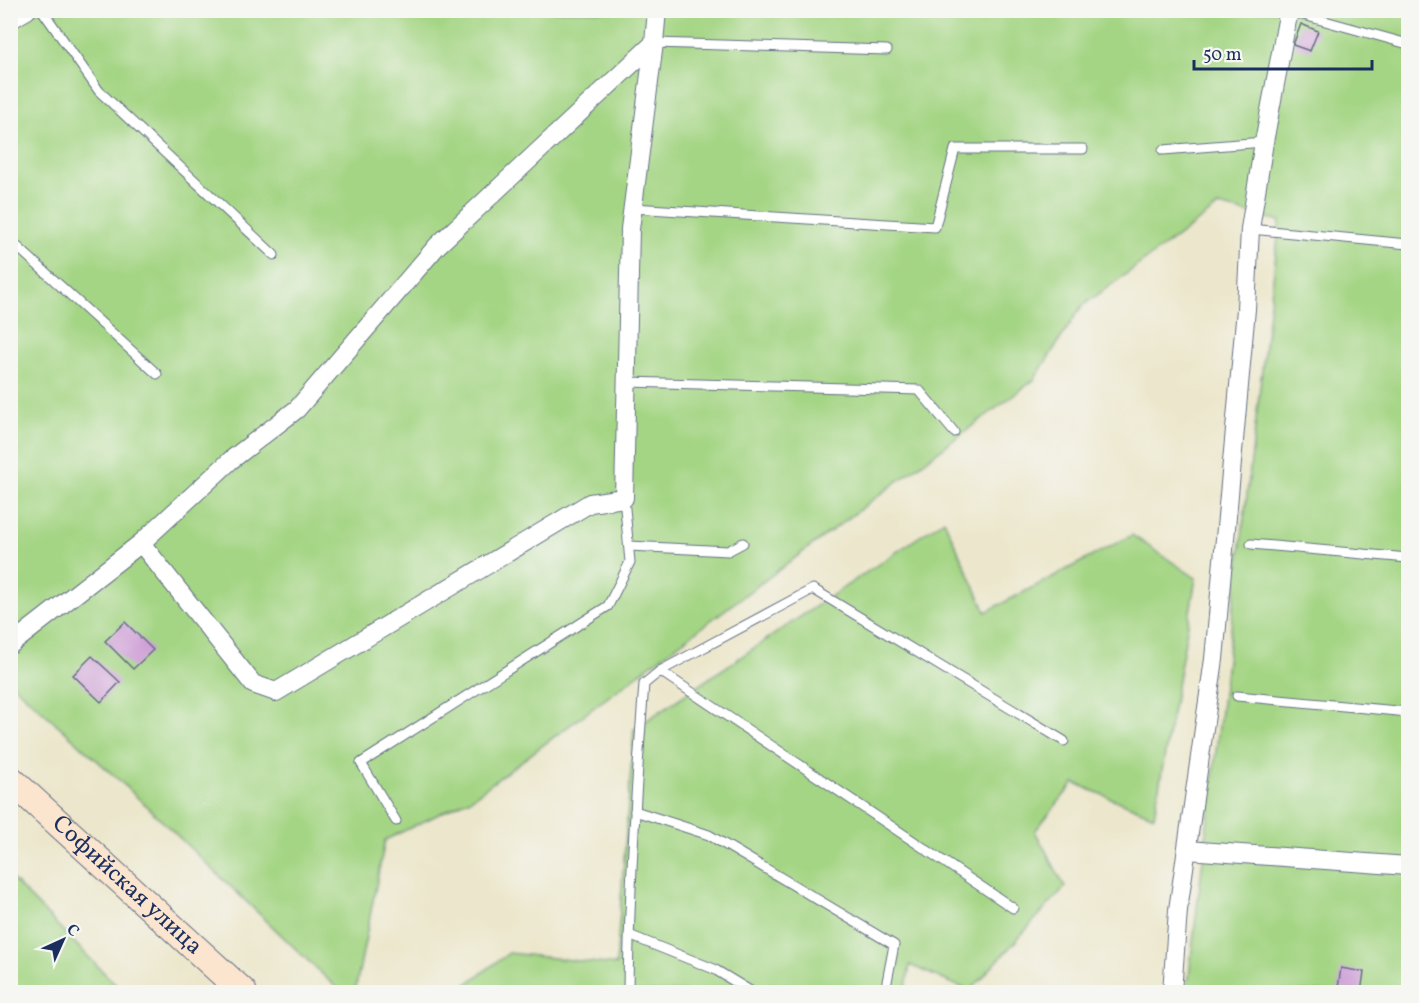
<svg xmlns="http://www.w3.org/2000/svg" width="1419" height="1003" font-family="Vollkorn,serif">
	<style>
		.green { fill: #a4d584; stroke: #608271; stroke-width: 1.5 }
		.building { fill: #cfa0d7 }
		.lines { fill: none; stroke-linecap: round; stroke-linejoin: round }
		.service-casing { stroke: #646f84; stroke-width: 11 }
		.minor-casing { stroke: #646f84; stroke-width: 20 }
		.secondary-casing { stroke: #646f84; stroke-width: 29 }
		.service { stroke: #fff; stroke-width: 9 }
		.minor { stroke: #fff; stroke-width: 18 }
		.secondary { stroke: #fbe5cf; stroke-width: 27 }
		.labels { text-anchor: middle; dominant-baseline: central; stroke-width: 6; stroke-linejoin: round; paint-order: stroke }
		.street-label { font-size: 24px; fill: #1b2f5e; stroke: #f6f6f2 }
	</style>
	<rect width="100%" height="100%" fill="#f6f6f2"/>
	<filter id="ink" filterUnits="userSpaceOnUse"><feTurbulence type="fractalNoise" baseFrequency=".0167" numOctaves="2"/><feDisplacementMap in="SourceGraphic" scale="12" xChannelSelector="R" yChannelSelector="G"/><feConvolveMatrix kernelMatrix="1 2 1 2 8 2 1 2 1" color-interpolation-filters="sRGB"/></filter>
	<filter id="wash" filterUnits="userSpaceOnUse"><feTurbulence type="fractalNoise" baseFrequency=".008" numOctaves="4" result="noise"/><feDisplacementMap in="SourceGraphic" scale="24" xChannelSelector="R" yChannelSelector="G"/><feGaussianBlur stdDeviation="1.35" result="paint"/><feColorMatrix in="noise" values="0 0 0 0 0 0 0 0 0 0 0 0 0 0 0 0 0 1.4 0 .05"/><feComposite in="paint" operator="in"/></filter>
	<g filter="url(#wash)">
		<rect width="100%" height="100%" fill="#ece7cc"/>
		<!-- green -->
		<g class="green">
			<polygon points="11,11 1408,11 1408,992 1187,992 1280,221 1219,206 1081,307 1034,380 472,798 385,840 355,992 341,992 120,781 11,683"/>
			<polygon points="944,520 986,612 1132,535 1196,578 1154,816 1074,783 1035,831 1065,887 970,991 910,965 905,992 456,992 509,953 616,965 634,729"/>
			<polygon points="10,877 123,992 11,992"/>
		</g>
		<g id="blocks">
			<!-- building -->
			<g class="building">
				<polygon points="1301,24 1318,31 1310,51 1293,45"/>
				<polygon points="125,622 153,650 133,669 105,641"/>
				<polygon points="92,656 120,682 101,702 73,675"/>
				<polygon points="1341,968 1364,972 1361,992 1338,988"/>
			</g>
		</g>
	</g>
	<g filter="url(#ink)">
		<use href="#blocks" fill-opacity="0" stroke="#646f84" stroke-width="1.5"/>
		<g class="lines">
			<defs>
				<g id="service">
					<polyline points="42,10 99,91 274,255"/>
					<polyline points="1289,11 1408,44"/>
					<polyline points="654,43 887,50"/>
					<polyline points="1163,150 1264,142"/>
					<polyline points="633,208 935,227 955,149 1083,149"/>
					<polyline points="1250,229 1408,244"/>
					<polyline points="10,240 157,374"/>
					<polyline points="627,382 919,390 954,432"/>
					<polyline points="1251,544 1408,558"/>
					<polyline points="629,546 728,551 743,543"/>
					<polyline points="660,671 1013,908"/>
					<polyline points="1237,696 1408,712"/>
					<polyline points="635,811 709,835 894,945 885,992"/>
					<polyline points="396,821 361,763 608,606 630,562 624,498"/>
					<polyline points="629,935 714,969 752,992"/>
					<path d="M628 992C629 889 636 787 644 684L660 671 813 589 1064 741"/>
				</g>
				<g id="minor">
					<polyline points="10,20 27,10"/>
					<polyline points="654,43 657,10"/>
					<polyline points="10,645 141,543 231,460 297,409 437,246 654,43 630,229 624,498 590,503 276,692 253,684 141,543"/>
					<polyline points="1187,850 1408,866"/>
					<polyline points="1172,992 1178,910 1214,659 1246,309 1250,229 1264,142 1289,10"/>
				</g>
				<g id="secondary">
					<path id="s1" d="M10 779 243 992"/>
				</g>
			</defs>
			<!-- service casing -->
			<use href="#service" class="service-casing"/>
			<!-- minor casing -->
			<use href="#minor" class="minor-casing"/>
			<!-- secondary casing -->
			<use href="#secondary" class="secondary-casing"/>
			<!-- service -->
			<use href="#service" class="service"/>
			<!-- minor -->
			<use href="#minor" class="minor"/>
			<!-- secondary -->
			<use href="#secondary" class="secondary"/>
		</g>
	</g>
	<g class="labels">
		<!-- street labels -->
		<g class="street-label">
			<text stroke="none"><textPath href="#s1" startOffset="158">Софийская улица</textPath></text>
		</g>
	</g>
	<!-- margin -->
	<rect width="1419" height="1003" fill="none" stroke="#f6f6f2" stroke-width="36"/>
	<!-- north arrow -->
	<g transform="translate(63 940) rotate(45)" stroke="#f6f6f2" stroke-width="4.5" paint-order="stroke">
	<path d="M0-4.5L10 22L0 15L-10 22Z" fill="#1b2f5e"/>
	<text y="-9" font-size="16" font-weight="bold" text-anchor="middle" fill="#1b2f5e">С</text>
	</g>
	<!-- scale -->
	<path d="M1194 60v9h178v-9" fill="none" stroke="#1b2f5e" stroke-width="3"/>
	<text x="1203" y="60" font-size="18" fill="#1b2f5e" stroke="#f6f6f2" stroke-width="4.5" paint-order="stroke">50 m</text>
</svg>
